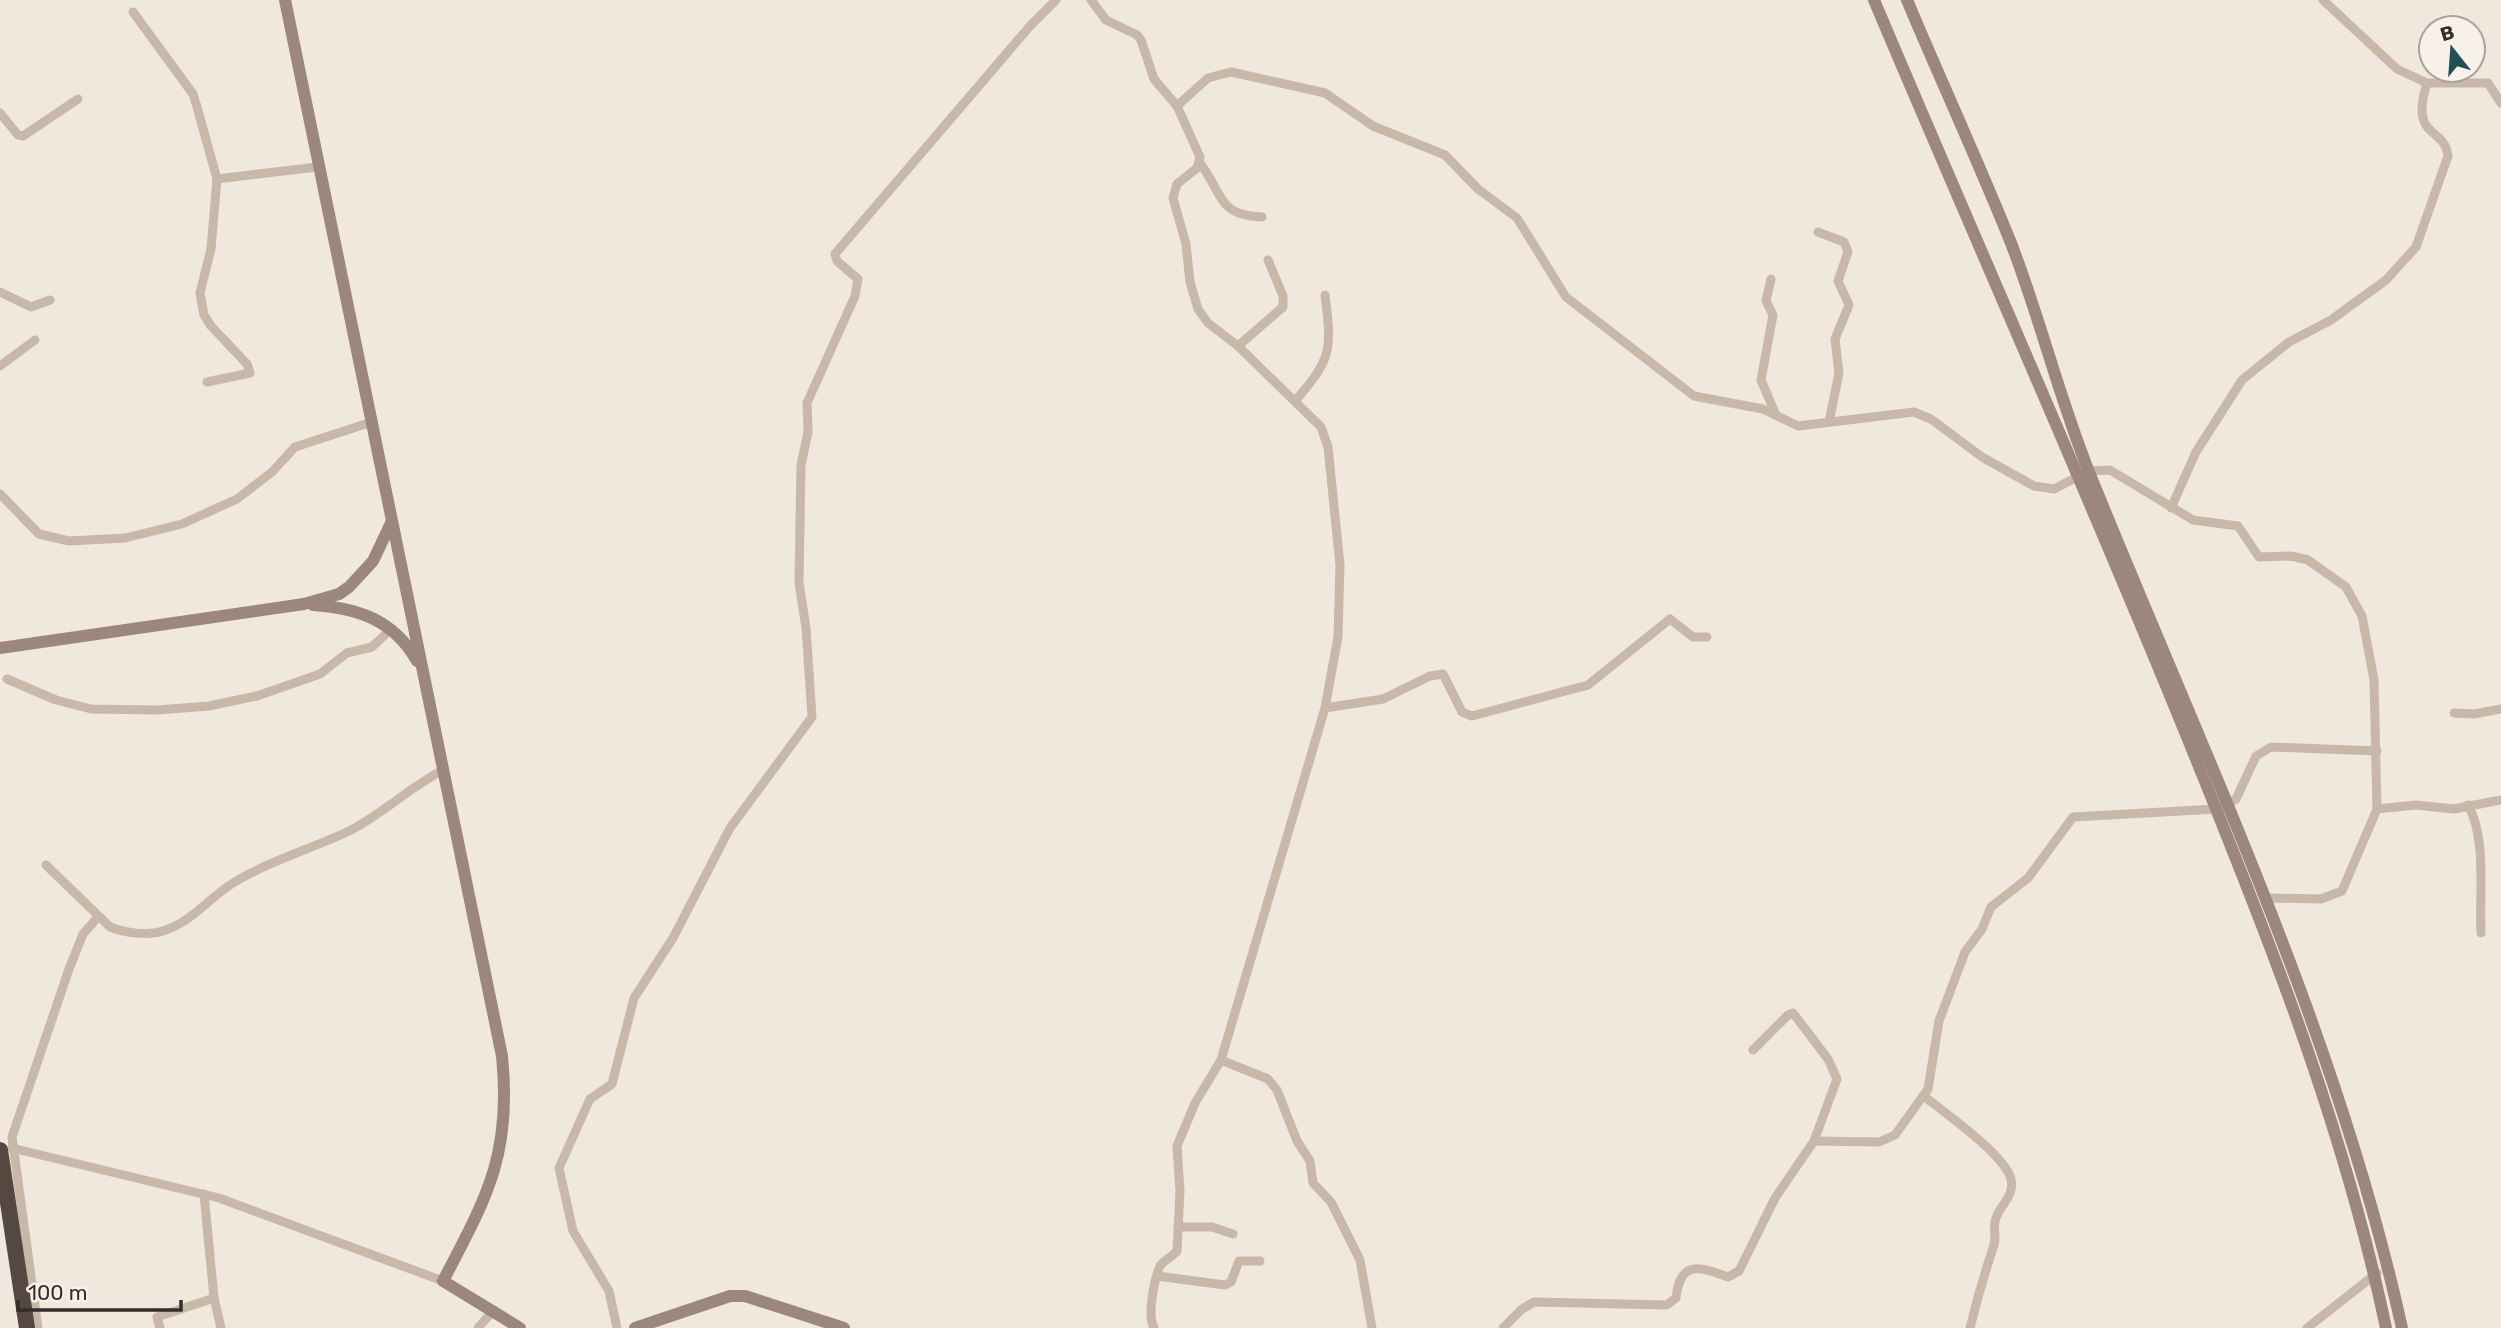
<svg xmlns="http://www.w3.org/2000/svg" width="2501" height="1328" font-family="Rubik,sans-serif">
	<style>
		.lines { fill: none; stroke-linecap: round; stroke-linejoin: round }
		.street { stroke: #c7b8aa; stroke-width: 9 }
		.secondary { stroke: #9b877c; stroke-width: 12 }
		.highway { stroke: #554841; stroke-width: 16 }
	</style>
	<rect width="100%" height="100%" fill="#f0e7dd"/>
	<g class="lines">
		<!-- street -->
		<g class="street">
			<path d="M1091 0 1106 20 1137 35 1141 40 1154 79 1177 106 1200 157 1197 168 1177 184 1173 198 1186 244 1190 282 1198 309 1208 323 1238 346 1321 427 1328 447 1340 565 1338 637 1325 708 1221 1060 1195 1103 1177 1146 1180 1191 1177 1251C1172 1257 1164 1260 1160 1266 1154 1280 1147 1315 1154 1328"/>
			<polyline points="2323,0 2397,69 2427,83 2488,83 2501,103"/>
			<polyline points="133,12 193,94 197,107 217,179 211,249 200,293 204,315 211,326 247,364 250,373 207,382"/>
			<polyline points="1177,106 1208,78 1231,72 1325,93 1373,126 1445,155 1478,189 1517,218 1566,297 1694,396 1763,409 1798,426 1914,412 1931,419 1982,457 2034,486 2054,489 2089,471 2110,470 2193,520 2238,526 2259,557 2291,556 2308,560 2346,587 2362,616 2374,680 2377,809 2342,891 2321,899 2266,898"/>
			<polyline points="0,113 18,135 23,136 78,99"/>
			<path d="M1200 163C1224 195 1217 215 1262 217"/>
			<polyline points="217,179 317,167"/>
			<polyline points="1818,232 1844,242 1848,252 1838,281 1849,305 1835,339 1839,373 1829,422"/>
			<polyline points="1771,279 1766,301 1773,315 1761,380 1776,415"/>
			<polyline points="0,292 31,307 50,300"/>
			<polyline points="1238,346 1283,307 1283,296 1268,260"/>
			<polyline points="0,366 35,340"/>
			<path d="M1296 400C1332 358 1332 350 1325 295"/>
			<polyline points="0,494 39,534 69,541 125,538 182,524 237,499 272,472 295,447 372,422"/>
			<path d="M2171 508 2196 452 2242 380 2289 342 2331 320 2386 280 2416 247 2448 156C2445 126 2409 140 2427 83"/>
			<polyline points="7,679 56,700 91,709 157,710 209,706 257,696 320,674 347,653 372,647 391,629"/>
			<polyline points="1325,708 1383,699 1430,676 1443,674 1462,712 1472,716 1588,685 1670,619 1693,637 1707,637"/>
			<polyline points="2454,713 2474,714 2501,709"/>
			<path d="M2468 805C2487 838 2479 894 2481 933"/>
			<polyline points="2377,809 2416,805 2454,809 2501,800"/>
			<path d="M46 865 110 927C125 933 148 936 163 931 195 920 206 900 233 883 269 861 311 849 349 831 381 815 410 787 443 770"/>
			<polyline points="1221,1060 1268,1079 1277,1090 1297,1141 1310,1161 1313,1183 1331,1202 1360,1260 1372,1328"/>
			<path d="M1925 1097C1945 1113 2005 1155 2011 1179 2015 1195 2001 1204 1996 1218 1992 1227 1997 1236 1994 1245 1985 1272 1977 1299 1970 1328"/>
			<polyline points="1814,1141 1879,1142 1895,1135 1928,1089 1939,1021 1965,952 1982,929 1991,907 2028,878 2073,817 2217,809 2236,799 2256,756 2271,747 2377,751"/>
			<polyline points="12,1148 219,1198 443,1281"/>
			<polyline points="1178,1227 1212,1227 1233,1234"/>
			<polyline points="1157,1276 1225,1285 1231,1282 1239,1261 1260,1261"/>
			<polyline points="214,1298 221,1328"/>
			<polyline points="38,1328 12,1137 69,969 83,934 98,917"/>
			<polyline points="160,1328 157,1317 214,1298 204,1194"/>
			<polyline points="478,1328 492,1312"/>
			<polyline points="617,1328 609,1291 573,1231 559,1168 590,1099 612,1084 634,998 673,938 730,828 812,717 806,628 799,583 801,465 808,432 807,403 855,296 858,279 837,261 835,254 1030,26 1056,0"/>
			<path d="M1503 1328 1522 1309 1534 1302 1667 1305 1676 1298C1680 1260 1699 1266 1728 1277L1739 1271 1775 1198 1814 1141 1837 1079 1828 1059 1793 1013 1788 1015 1753 1050"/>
			<polyline points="2307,1328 2377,1273"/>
		</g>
		<!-- secondary -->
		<g class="secondary">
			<path d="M285 0 502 1056C512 1154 487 1197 443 1281L520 1328"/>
			<path d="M1874 0C1977 244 2085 486 2185 732 2264 926 2343 1122 2386 1328"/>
			<path d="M1907 0C1941 81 1978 161 2011 243 2040 318 2059 397 2089 472 2203 754 2336 1029 2402 1328"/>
			<path d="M313 605C358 608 394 620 417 661"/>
			<polyline points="0,648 304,604 339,594 349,587 373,561 391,523"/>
			<polyline points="635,1328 730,1296 745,1296 844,1328"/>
		</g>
		<!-- highway -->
		<polyline class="highway" points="0,1150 27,1328"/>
	</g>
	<!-- north arrow -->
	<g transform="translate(2452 49) rotate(343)"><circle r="33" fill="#f8f1e9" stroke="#aaa39c" stroke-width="2"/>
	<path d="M0-5L12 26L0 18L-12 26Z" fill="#224f53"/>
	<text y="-10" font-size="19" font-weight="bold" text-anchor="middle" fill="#352d29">B</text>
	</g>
	<!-- scale -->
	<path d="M18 1300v10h163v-10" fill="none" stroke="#352d29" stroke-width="3.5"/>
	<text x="28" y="1300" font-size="21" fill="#352d29" stroke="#f8f1e9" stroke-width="5" paint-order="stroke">100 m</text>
</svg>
